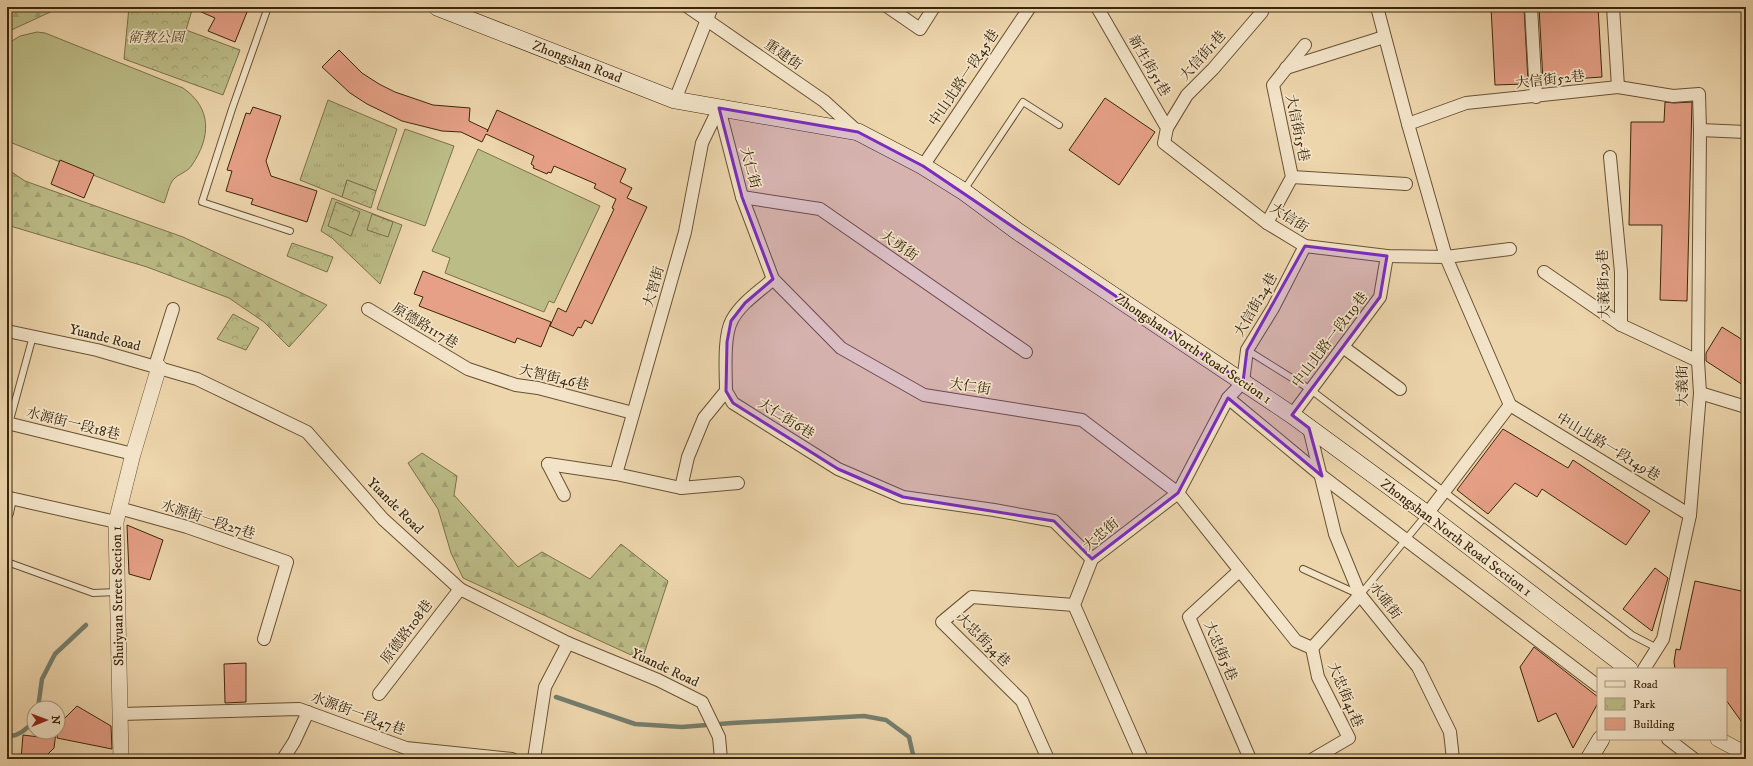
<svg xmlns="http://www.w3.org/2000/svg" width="1753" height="766" font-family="'IM FELL DW Pica','Noto Serif TC',serif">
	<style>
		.grass { fill: url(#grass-tufts); stroke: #7c7149 }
		.forest { fill: url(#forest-firs); stroke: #7c7149 }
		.park { fill: url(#park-crowns); stroke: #7c7149 }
		.garden { fill: #bcbc87; stroke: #7c7149 }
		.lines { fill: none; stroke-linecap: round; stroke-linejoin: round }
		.stream { stroke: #747e6d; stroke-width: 4.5 }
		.building { fill: #e6a087; stroke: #3b260b }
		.service-casing { stroke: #685233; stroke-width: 8 }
		.minor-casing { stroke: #685233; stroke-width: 14 }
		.tertiary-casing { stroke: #685233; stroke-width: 16 }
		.secondary-casing { stroke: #3b260b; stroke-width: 18 }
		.service { stroke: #f3e4c9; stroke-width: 6 }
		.minor { stroke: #f3e4c9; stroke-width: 12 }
		.tertiary { stroke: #f3e4c9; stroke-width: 15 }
		.secondary { stroke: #f3e4c9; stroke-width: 17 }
		.marked { fill: #7b2cbf; fill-opacity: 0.2; stroke: #7b2cbf; stroke-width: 3; stroke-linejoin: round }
		.labels { text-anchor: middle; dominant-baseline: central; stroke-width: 3.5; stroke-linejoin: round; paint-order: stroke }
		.park-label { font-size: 14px; font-style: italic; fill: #5b4c2a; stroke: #f3e4c9 }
		.street-label { font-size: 14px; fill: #3b260b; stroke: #f3e4c9 }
	</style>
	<defs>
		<pattern id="grass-tufts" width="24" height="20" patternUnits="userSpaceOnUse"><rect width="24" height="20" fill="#bcbc87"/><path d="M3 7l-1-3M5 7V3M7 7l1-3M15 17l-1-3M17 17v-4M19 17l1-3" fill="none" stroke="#a2a173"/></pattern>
		<pattern id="forest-firs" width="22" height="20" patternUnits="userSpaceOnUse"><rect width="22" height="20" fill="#bcbc87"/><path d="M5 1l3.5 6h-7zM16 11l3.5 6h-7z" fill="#a2a173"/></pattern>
		<pattern id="park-crowns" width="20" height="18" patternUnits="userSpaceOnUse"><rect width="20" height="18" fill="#bcbc87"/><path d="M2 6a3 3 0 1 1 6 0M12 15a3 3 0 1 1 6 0" fill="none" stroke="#a2a173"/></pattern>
	</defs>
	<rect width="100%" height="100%" fill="#edd5ac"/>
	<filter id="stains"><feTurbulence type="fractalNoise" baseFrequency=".005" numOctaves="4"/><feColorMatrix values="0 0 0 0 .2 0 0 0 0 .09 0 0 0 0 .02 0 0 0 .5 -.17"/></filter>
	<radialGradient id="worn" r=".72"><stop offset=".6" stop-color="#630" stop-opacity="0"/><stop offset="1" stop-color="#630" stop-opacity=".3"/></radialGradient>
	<!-- grass -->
	<g class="grass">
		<polygon points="328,100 397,129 376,191 347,180 342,197 300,180"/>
		<polygon points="332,198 402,225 380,284 332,238 321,231"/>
	</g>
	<!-- forest -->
	<g class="forest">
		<polygon points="7,7 61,7 7,32"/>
		<polygon points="7,169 25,181 183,237 327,305 289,347 264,322 229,298 147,267 7,225"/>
		<polygon points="422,453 457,476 454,495 518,567 542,552 590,579 621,544 668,581 642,660 463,578 451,553 438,509 408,463"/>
	</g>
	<!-- park -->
	<g class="park">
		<polygon points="129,7 193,7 186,30 240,50 223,95 124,59"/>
		<polygon points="347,180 376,191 371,208 342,197"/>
		<polygon points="336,202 360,212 351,236 328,226"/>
		<polygon points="372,214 393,222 388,237 367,230"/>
		<polygon points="292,243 333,257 327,272 287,256"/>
		<polygon points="233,314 259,328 246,350 217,339"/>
	</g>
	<!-- garden -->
	<g class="garden">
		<path d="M37 32 45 33 183 88C212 108 211 137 192 165 188 172 178 174 173 180 169 185 167 196 164 203L7 141V44L20 36Z"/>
		<polygon points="405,129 454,146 425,226 377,209"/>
		<polygon points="478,149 600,206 554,303 549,301 544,312 445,273 450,258 432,251"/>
	</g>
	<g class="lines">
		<!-- stream -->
		<g class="stream">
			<polyline points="556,697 635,724 682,727 732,723 864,716 886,720 909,737 914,759"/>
			<polyline points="38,708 42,679 55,654 86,625"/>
			<path d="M7 736C18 737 28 728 34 720"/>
		</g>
	</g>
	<!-- building -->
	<g class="building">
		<polygon points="190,7 249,7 235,42 208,31 215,18"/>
		<polygon points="1491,7 1524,7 1528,82 1524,82 1524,84 1495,85"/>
		<polygon points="1539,7 1598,7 1602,77 1543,81"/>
		<polygon points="339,50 362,73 379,84 395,92 433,105 470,108 469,121 488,130 487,132 497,110 626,169 620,182 632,188 627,198 647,207 592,324 585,320 581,328 578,327 573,336 550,326 558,308 566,312 614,209 612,208 616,199 594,188 596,184 554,166 551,173 548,172 547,174 533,168 534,166 531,164 534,156 486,134 482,142 461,132 442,131 402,121 367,104 350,93 322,67"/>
		<polygon points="1105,98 1155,132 1119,185 1069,150"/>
		<polygon points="1665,102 1674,103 1692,102 1687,301 1660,300 1662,225 1629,225 1631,122 1664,122"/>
		<polygon points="253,107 281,116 266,161 271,176 317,191 307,222 251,204 253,199 226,191 232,171 227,170 246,113 250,114"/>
		<polygon points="60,160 94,174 84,198 51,184"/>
		<polygon points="423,271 551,322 541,347 517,338 515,343 419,306 423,297 414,294"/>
		<polygon points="1722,327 1746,342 1746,387 1706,361 1706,353"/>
		<polygon points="1503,429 1568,468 1573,460 1650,511 1626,545 1542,489 1537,497 1515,483 1488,514 1457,490"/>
		<polygon points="127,525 163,540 150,580 129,574"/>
		<polygon points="1655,568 1668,578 1652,631 1623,609"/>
		<polygon points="1695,581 1746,592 1746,728 1726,700 1726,669 1675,669 1674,662 1676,649 1680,650"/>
		<polygon points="1534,647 1598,697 1598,703 1573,748 1556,713 1538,722 1520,667"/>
		<polygon points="246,663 246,702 225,703 224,664"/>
		<polygon points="77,706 111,726 112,749 57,738 59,724"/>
		<polygon points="39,732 56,732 54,748 43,759 21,759 23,735 39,737"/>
	</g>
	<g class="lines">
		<defs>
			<g id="service">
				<polyline points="268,7 232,109 202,202 290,231"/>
				<polyline points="964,190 1023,102 1059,125"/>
				<polyline points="1247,350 1311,390 1632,635 1657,648"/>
				<polyline points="7,431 33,336"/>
				<polyline points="7,562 93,593 117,592"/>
				<polyline points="1303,569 1360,595 1426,515"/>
			</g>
			<g id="minor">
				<polyline points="688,7 824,101 858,132"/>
				<polyline points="888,7 920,29 934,7"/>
				<polyline points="1097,7 1167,128 1164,143 1267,223 1305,246 1387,256 1446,257 1510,405 1427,514"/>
				<polyline points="1377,7 1408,124 1446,257 1510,249"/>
				<polyline points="1531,7 1536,97"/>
				<polyline points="1613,7 1618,87"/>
				<polyline points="1286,68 1384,37"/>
				<polyline points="675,100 712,7"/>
				<polyline points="719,108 742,197 773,279 841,348 924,395 1082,420 1178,493 1296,641 1312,648"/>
				<polyline points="1408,124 1466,103 1618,87 1673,96 1699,94 1700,130 1698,361 1700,393 1690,515 1663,639 1644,669"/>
				<polyline points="1167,128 1187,95 1213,69 1262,12 1262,7"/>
				<polyline points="1700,130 1746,132"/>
				<polyline points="1610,157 1621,272 1621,325 1698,361"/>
				<polyline points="923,166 1030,7"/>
				<polyline points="1292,177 1406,184"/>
				<polyline points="742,197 820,209 1026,352"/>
				<polyline points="1267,223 1292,177 1273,85 1305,45"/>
				<polyline points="1544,272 1621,325"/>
				<polyline points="368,309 468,369 516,385 538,388 633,413"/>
				<polyline points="7,331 97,350 197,379 307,432 383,519 460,589 568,643 658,680 702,702 719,737 721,759"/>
				<polyline points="1343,347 1400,389"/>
				<polyline points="155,366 173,309"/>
				<path d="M726 391C726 373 723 336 732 320 741 303 759 292 773 279"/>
				<polyline points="1700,393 1746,407"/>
				<polyline points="1228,398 1322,476 1598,686"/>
				<polyline points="1510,405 1690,515"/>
				<polyline points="1292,415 1380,297 1387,256"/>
				<polyline points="7,423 133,454"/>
				<polyline points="1309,428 1335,534 1360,595 1418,667 1450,732 1453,759"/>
				<polyline points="548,464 616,474 681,488"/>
				<polyline points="548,464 564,495"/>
				<polyline points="616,474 685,232 702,143 719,108"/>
				<polyline points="738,483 681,488 688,457 704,418 726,391 733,403 838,469 903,497 994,510 1054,521 1092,559"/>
				<polyline points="119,508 187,527 287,562 264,639"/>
				<polyline points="7,513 10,498 116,522"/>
				<polyline points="1239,571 1189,617 1250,759"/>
				<polyline points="1312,648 1318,677 1349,738 1313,759"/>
				<polyline points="1312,648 1360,595"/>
				<polyline points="379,694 460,589"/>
				<polyline points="121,714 299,709 406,748 512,759"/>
				<polyline points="1668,739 1694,759"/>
				<polyline points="283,759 294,742 308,712"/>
				<polyline points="534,759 545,687 568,643"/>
				<polyline points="1048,759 1022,701 942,622 972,597 1074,605"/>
				<polyline points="1142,759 1074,605 1092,559 1178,493 1228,398 1243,382 1247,350 1273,308 1305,246"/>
			</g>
			<g id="tertiary">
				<polyline points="1718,739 1746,754"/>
				<polyline points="121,759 116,522 133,454 159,367"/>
			</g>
			<g id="secondary">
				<polyline points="437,7 675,100 858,132 923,166 963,191 1017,231 1292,415 1427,514 1629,669"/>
				<polyline points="1589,759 1601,739"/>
			</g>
		</defs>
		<!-- service casing -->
		<use href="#service" class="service-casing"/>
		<!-- minor casing -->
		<use href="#minor" class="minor-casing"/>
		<!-- tertiary casing -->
		<use href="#tertiary" class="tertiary-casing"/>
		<!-- secondary casing -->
		<use href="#secondary" class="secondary-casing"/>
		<!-- service -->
		<use href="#service" class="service"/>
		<!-- minor -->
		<use href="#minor" class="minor"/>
		<!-- tertiary -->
		<use href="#tertiary" class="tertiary"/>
		<!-- secondary -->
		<use href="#secondary" class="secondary"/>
	</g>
	<!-- marked area -->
	<path class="marked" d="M719 108 858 132 923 166 1243 382 1247 350 1305 246 1387 256 1380 297 1292 415 1309 428 1322 476 1228 398 1178 493 1092 559 1054 521 903 497 838 469 733 403 726 391 727 342 731 321 745 303 773 279 742 197Z"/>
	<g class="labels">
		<!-- park labels -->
		<g class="park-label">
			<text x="156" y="38">衛教公園</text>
		</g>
		<!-- street labels -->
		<g class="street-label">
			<text transform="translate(783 55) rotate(35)">重建街</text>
			<text transform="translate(1203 56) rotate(-48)">大信街1巷</text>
			<text transform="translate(577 62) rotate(21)">Zhongshan Road</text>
			<text transform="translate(1149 66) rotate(60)">新生街51巷</text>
			<text transform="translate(964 78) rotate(-56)">中山北路一段45巷</text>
			<text transform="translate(1550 80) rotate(-6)">大信街52巷</text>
			<text transform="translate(1297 128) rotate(78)">大信街15巷</text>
			<text transform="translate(750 168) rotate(75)">大仁街</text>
			<text transform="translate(1289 218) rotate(33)">大信街</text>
			<text transform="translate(899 246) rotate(35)">大勇街</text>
			<text transform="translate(1604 284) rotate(-92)">大義街29巷</text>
			<text transform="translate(654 287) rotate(-74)">大智街</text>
			<text transform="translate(1256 305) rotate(-60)">大信街24巷</text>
			<text transform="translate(425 326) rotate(31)">原德路117巷</text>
			<text transform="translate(105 338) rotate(14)">Yuande Road</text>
			<text transform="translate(1330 340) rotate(-53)">中山北路一段119巷</text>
			<text transform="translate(1193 349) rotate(34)">Zhongshan North Road Section 1</text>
			<text transform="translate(554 378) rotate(13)">大智街46巷</text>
			<text transform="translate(1683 386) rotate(-91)">大義街</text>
			<text transform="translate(970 387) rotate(9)">大仁街</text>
			<text transform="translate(786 419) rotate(32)">大仁街6巷</text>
			<text transform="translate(73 424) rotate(14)">水源街一段18巷</text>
			<text transform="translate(1608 447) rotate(31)">中山北路一段149巷</text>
			<text transform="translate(395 506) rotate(45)">Yuande Road</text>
			<text transform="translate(208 520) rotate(18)">水源街一段27巷</text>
			<text transform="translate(1101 535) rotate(-41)">大忠街</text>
			<text transform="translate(1456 538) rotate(37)">Zhongshan North Road Section 1</text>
			<text transform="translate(118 596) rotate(-91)">Shuiyuan Street Section 1</text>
			<text transform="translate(1385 601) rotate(53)">水碓街</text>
			<text transform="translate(407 632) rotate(-53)">原德路108巷</text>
			<text transform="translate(983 640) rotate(45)">大忠街34巷</text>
			<text transform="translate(1220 651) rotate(67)">大忠街5巷</text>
			<text transform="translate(665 668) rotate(25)">Yuande Road</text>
			<text transform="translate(1345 695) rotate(67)">大忠街41巷</text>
			<text transform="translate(358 714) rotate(20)">水源街一段47巷</text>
		</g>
	</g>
	<!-- margin -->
	<rect width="1753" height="766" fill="none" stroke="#edd5ac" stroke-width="24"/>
	<rect x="8" y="8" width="1737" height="750" fill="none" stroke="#3b260b" stroke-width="2"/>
	<rect x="12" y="12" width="1729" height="742" fill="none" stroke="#3b260b"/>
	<!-- legend -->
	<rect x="1597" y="668" width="130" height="72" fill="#f3e4c9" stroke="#a9987d"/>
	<rect x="1605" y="681" width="20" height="6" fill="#f3e4c9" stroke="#a9987d"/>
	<text x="1633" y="688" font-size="12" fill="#3b260b">Road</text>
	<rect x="1605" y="698" width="20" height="12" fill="url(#park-crowns)" stroke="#a9987d"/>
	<text x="1633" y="708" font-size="12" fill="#3b260b">Park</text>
	<rect x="1605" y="718" width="20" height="12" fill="#e6a087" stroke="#a9987d"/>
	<text x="1633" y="728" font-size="12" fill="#3b260b">Building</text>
	<!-- north arrow -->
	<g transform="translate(46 720) rotate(89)"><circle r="19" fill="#f3e4c9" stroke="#a9987d"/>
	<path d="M0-3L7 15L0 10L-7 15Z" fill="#8f2418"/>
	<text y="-6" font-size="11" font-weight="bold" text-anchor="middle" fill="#3b260b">N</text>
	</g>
	<rect width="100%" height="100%" filter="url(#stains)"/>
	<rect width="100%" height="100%" fill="url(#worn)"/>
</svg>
